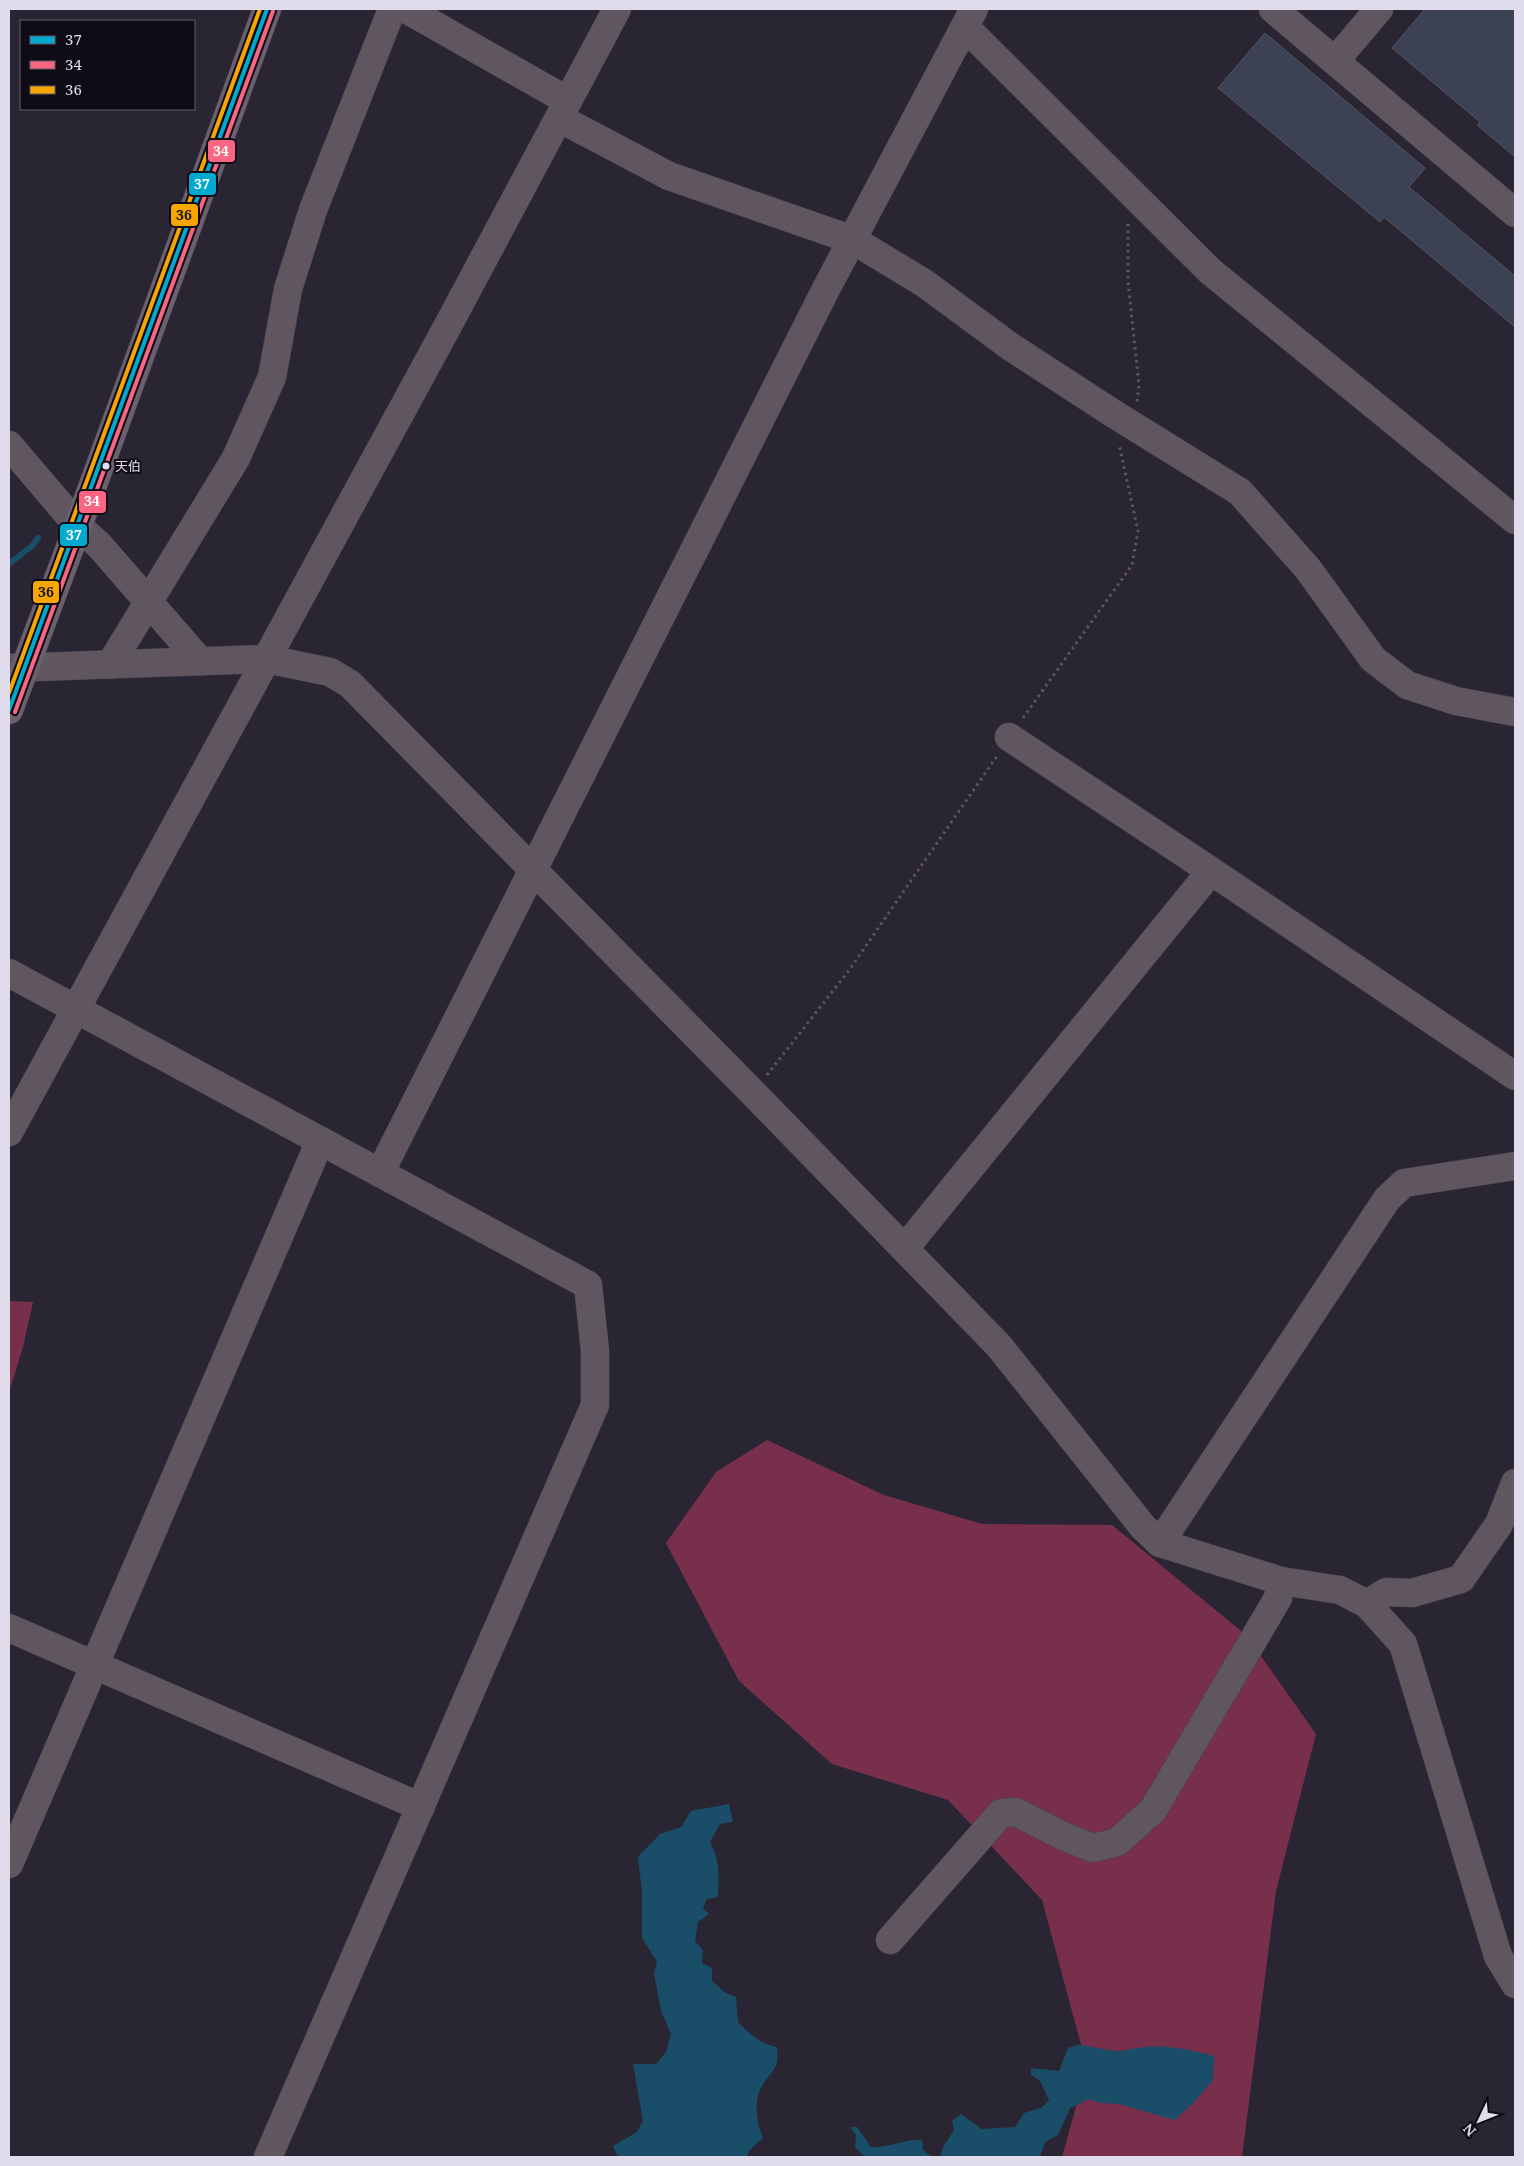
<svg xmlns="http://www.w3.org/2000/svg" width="1524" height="2166" font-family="'Noto Serif','Noto Sans JP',serif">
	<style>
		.forest { fill: #782f4c }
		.water { fill: #1a4d67 }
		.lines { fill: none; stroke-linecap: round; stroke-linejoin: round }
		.stream { stroke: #1a4d67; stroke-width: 6 }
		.building { fill: #3d4154; stroke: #545560 }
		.minor-casing { stroke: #47434f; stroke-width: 29 }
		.major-casing { stroke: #47434f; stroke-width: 29 }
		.path { stroke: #5d565f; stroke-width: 3; stroke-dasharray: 2.5 4; stroke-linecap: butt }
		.minor { stroke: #5f565f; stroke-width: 28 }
		.major { stroke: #6b606d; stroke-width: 28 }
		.bus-1-casing { stroke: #0f0c16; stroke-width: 8 }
		.bus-2-casing { stroke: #0f0c16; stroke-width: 8 }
		.bus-3-casing { stroke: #0f0c16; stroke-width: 8 }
		.bus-1 { stroke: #00a9ce; stroke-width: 4 }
		.bus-2 { stroke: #fa6682; stroke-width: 4 }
		.bus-3 { stroke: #f7a600; stroke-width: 4 }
		.bus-dot { fill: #e0dcec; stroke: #0f0c16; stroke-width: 2 }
		.labels { text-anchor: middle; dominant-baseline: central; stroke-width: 4; stroke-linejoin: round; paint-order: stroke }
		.bus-label { font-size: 13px; fill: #e0dcec; stroke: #0f0c16; text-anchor: start }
		.line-badge { stroke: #0f0c16; stroke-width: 2 }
		.badge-label { font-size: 14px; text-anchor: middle; font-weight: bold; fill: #fff }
		.pale-badge-label { font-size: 14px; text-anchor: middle; font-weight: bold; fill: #111 }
	</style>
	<rect width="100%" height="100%" fill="#292532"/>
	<!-- forest -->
	<g class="forest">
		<polygon points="9,1301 33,1302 23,1347 9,1392"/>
		<polygon points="767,1440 884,1495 982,1524 1112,1525 1246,1635 1316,1734 1276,1891 1242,2157 1062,2157 1087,2067 1042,1900 948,1800 832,1764 739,1681 666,1543 716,1472"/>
	</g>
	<!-- water -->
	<g class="water">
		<path d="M729 1804 733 1822 720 1824 710 1842C720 1860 719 1876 718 1897L707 1899 703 1908 709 1914 698 1922 695 1941 703 1950 702 1963 712 1968V1981L726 1993 736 1997 738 2022C749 2033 760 2044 777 2047 780 2072 771 2069 761 2088 753 2103 757 2123 763 2138L750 2150 746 2157H618L613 2146 637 2132 643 2121 633 2064H656L666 2052 671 2034 661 2011 654 1973 657 1962 642 1938V1893L638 1857 660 1834 681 1827 691 1811Z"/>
		<path d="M1077 2045C1091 2045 1104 2051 1119 2051 1128 2051 1136 2047 1145 2047 1170 2045 1191 2050 1214 2056L1213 2080 1195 2101 1175 2120 1119 2104 1100 2103 1089 2099 1070 2108 1058 2135 1045 2142 1040 2157H940L943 2147 954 2130 952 2121 961 2114 982 2129 1015 2127 1024 2113 1041 2108 1049 2100 1040 2081 1031 2075V2068L1059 2071 1068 2048Z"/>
		<path d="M850 2127H857L871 2147C889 2148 903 2139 922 2140L923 2150 932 2157H865L855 2147 856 2135Z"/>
	</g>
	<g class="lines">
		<!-- stream -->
		<polyline class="stream" points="9,564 33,545 38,538"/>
	</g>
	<!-- building -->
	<g class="building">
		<polygon points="1425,9 1515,9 1515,157 1477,125 1480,122 1392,48"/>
		<polygon points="1265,33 1425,168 1409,187 1515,276 1515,327 1384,217 1380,222 1218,88"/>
	</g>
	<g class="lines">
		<defs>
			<g id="minor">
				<polyline points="406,9 568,101"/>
				<polyline points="1273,9 1515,213"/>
				<polyline points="965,27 1210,271 1515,520"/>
				<polyline points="1335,61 1379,9"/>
				<polyline points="559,118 669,176 853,240 924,283 1011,347 1114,414 1240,492 1308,569 1373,659 1407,685 1456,701 1515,712"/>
				<polyline points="9,445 78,526 99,545 200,661"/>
				<polyline points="110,665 236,458 272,377 288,289 313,210 392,9"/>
				<polyline points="9,668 266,659 330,672 350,684 753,1093 999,1346 1143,1527 1160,1543 1281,1581 1340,1590 1367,1604 1403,1644 1498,1956 1515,1984"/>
				<polyline points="1009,737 1211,871"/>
				<polyline points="9,973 588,1285 595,1351 595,1405 268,2157"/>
				<polyline points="9,1132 445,331 617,9"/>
				<polyline points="380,1173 826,289 974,9"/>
				<polyline points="905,1248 1211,871 1515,1076"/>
				<polyline points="1160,1543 1387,1199 1404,1183 1515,1166"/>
				<polyline points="1367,1604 1386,1592 1412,1593 1461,1579 1499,1524 1515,1483"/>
				<polyline points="9,1628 421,1807"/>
				<polyline points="9,1864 320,1141"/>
				<polyline points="890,1940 1001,1813 1016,1812 1065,1837 1093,1848 1117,1842 1153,1810 1278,1598 1281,1581"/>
			</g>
			<polyline id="major" points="9,710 78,526 267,9"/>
		</defs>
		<!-- minor casing -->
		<use href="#minor" class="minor-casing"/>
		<!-- major casing -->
		<use href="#major" class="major-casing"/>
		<!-- path -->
		<g class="path">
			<polyline points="1128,224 1128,282 1139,385 1137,402"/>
			<polyline points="1023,718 1132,565 1138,531 1119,444"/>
			<polyline points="767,1075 850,969 997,756"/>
		</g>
		<!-- minor -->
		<use href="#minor" class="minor"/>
		<!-- major -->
		<use href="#major" class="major"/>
		<defs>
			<polyline id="bus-1" points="9,710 267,9"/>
			<polyline id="bus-2" points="15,712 273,11"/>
			<polyline id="bus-3" points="9,693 260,9"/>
		</defs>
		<!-- bus-1 casing -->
		<use href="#bus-1" class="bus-1-casing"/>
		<!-- bus-2 casing -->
		<use href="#bus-2" class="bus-2-casing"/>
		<!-- bus-3 casing -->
		<use href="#bus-3" class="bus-3-casing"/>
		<!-- bus-1 -->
		<use href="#bus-1" class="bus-1"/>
		<!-- bus-2 -->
		<use href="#bus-2" class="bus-2"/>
		<!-- bus-3 -->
		<use href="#bus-3" class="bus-3"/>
	</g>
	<!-- markers -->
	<circle class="bus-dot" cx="106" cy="466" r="4.5"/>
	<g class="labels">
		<!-- bus labels -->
		<g class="bus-label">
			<text x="115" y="466">天伯</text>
		</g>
	</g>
	<g class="line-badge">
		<rect x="207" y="139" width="29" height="24" rx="5" fill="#fa6682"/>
		<rect x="188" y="172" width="29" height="24" rx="5" fill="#00a9ce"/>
		<rect x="170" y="203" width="29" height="24" rx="5" fill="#f7a600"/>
		<rect x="78" y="490" width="29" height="24" rx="5" fill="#fa6682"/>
		<rect x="59" y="523" width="29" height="24" rx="5" fill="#00a9ce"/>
		<rect x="32" y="580" width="28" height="24" rx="5" fill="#f7a600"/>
	</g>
	<g class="badge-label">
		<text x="221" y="156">34</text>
		<text x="202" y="189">37</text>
		<text x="92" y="506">34</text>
		<text x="74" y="540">37</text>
	</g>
	<g class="pale-badge-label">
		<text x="184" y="220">36</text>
		<text x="46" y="597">36</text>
	</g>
	<!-- border -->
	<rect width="1524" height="2166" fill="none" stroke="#e0dcec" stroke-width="20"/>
	<!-- legend -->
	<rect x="20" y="20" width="175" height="90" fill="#0f0c16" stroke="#635f6c"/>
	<rect x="30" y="36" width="25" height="8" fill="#00a9ce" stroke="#635f6c"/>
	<text x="65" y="45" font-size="15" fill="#e0dcec">37</text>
	<rect x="30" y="61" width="25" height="8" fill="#fa6682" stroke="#635f6c"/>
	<text x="65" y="70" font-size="15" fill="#e0dcec">34</text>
	<rect x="30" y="86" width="25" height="8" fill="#f7a600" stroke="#635f6c"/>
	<text x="65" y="95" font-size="15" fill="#e0dcec">36</text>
	<!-- north arrow -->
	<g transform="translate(1479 2121) rotate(227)" stroke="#0f0c16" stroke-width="4" paint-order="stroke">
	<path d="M0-4L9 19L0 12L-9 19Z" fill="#e0dcec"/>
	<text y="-8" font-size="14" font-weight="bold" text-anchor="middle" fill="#e0dcec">N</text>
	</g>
</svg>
